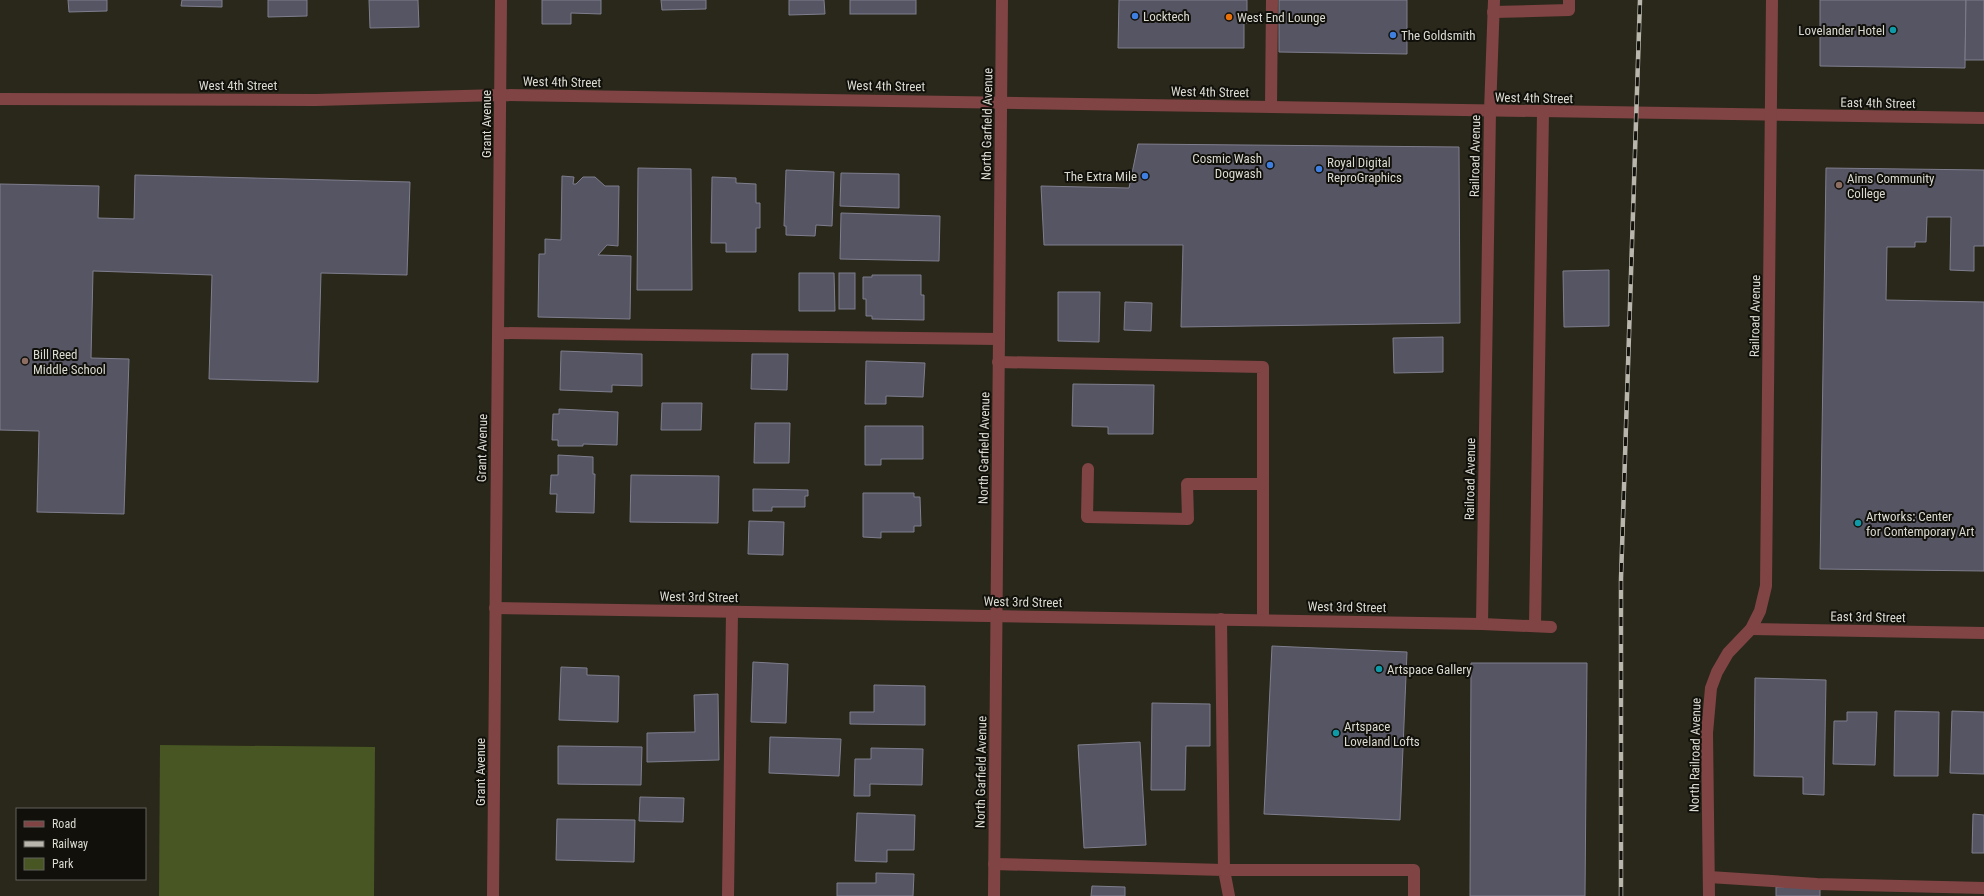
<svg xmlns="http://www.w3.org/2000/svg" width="1984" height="896" font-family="'Roboto Condensed',sans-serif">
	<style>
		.green { fill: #475622 }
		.building { fill: #565564; stroke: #7f7e8e }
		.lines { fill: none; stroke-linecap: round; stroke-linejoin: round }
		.minor { stroke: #804445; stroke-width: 12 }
		.rail-casing { stroke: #b9b7ad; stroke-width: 4.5 }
		.rail { stroke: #11100b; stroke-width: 3; stroke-dasharray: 9; stroke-linecap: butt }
		.shop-dot { fill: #3f7fe0; stroke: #11100b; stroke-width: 1.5 }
		.food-dot { fill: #e8710a; stroke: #11100b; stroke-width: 1.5 }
		.culture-dot { fill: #0f9aa8; stroke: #11100b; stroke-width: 1.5 }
		.education-dot { fill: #8d6e63; stroke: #11100b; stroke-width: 1.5 }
		.labels { text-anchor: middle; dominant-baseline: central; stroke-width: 4; stroke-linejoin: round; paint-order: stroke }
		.poi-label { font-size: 13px; fill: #dbdad1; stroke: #11100b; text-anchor: start }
		.street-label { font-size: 13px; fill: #dbdad1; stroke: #11100b }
	</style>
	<rect width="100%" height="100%" fill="#2a281a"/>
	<!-- green -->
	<polygon class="green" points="160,745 375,747 374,896 159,896"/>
	<!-- building -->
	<g class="building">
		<polygon points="68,0 107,0 107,11 69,12"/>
		<polygon points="182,0 222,0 222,7 181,6"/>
		<polygon points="268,0 307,0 307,16 268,17"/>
		<polygon points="369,0 418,0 419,27 370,28"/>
		<polygon points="542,0 601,0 601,14 571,13 571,24 542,24"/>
		<polygon points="661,0 706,0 706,9 662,10"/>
		<polygon points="789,0 824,0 825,14 789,15"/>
		<rect x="850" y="0" width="66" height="14"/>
		<polygon points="1119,0 1247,0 1247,23 1244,23 1244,48 1118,48"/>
		<polygon points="1279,0 1407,0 1407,54 1279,52"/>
		<polygon points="1820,0 1966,0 1965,68 1820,66"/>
		<polygon points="1966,0 1984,0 1984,60 1965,60"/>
		<polygon points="1138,144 1459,147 1460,323 1181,327 1183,245 1044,245 1041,186 1129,188"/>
		<polygon points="638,168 691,169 692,290 637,290"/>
		<polygon points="1826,168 1984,170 1984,246 1974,246 1974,271 1950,270 1951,217 1927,217 1926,242 1915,242 1915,247 1887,247 1886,300 1984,302 1984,571 1820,569"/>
		<polygon points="786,170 834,172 832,226 816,225 815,236 786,235 786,226 784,226"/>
		<polygon points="841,173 899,174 899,208 840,206"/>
		<polygon points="135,175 410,182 407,275 321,273 318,382 209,379 212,275 93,271 91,358 129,359 124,514 37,512 39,431 0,430 0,184 99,186 98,218 134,219"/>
		<polygon points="562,176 574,177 573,184 576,184 583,177 595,177 605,186 619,186 618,246 607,245 598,255 631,256 630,319 538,317 539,254 545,254 545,239 561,240"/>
		<polygon points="712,177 736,178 736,183 756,184 756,203 760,203 760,228 756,228 756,252 726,252 726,243 711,243"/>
		<polygon points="841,213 940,216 939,261 840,259"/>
		<polygon points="1609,270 1609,326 1564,327 1563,271"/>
		<polygon points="799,273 834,273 835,311 799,311"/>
		<rect x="839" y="273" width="16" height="36"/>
		<polygon points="872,275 921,275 921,295 924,295 924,320 872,319 872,316 866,316 866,299 863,299 863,277 872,277"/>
		<polygon points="1058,292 1100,292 1099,342 1058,341"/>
		<polygon points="1125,302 1152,303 1151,331 1124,330"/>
		<polygon points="1443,337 1443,372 1394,373 1393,338"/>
		<polygon points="561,351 642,354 642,386 612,385 612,392 560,390"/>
		<polygon points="752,354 788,354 787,390 751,389"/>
		<polygon points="866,361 925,363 923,397 886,396 886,404 865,404"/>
		<polygon points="1073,384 1154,385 1153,434 1108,434 1108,427 1072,426"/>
		<polygon points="662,403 702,403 701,430 661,430"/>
		<polygon points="559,409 618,412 617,445 583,444 583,446 558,446 558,440 552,440 553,414 559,414"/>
		<polygon points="755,423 790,423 789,463 754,463"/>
		<polygon points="865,426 923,426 923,459 881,459 881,465 865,465"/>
		<polygon points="558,455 593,457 593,474 595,474 594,513 556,512 557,494 550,494 551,475 558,475"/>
		<polygon points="631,475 719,476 718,523 630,522"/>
		<polygon points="753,489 808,490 808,496 805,496 805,507 772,507 772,511 753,511"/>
		<polygon points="863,493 914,493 914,497 920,497 921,526 914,526 914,532 881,532 881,538 863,537"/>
		<polygon points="749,521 784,522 783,555 748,554"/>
		<polygon points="1272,646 1407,652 1400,820 1264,814"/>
		<polygon points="753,662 788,664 786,723 751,722"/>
		<polygon points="1471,663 1587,663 1585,896 1470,896"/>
		<polygon points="561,667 587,668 587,675 619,676 618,722 559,720"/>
		<polygon points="1755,678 1826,680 1824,795 1803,794 1803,777 1754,776"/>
		<polygon points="874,685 925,686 925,725 850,724 850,712 874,712"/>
		<polygon points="718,694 719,760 647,762 647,733 695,732 694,695"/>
		<polygon points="1152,703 1210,704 1210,746 1186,746 1185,790 1151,790"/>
		<polygon points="1895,711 1939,712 1938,776 1894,776"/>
		<polygon points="1952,711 1984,712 1984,774 1950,773"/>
		<polygon points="1847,712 1877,712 1875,765 1833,764 1834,721 1847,721"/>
		<polygon points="770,737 841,739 839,776 769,773"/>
		<polygon points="1140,742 1146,845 1084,848 1078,745"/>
		<polygon points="558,746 642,747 641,785 558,784"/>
		<polygon points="871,748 923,749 922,785 870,784 870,796 854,796 855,759 871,759"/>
		<polygon points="640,797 684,798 683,822 639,821"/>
		<polygon points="857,813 915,815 914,850 887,850 887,862 855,861"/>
		<polygon points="1973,814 1984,815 1984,853 1972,853"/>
		<polygon points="557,819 635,820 634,862 556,860"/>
		<polygon points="876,873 914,874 913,896 837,896 837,883 876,883"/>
		<polygon points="1092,886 1125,887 1125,896 1091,896"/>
		<polygon points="1776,887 1820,888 1820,896 1776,896"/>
	</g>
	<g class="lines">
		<!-- minor -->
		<g class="minor">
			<polyline points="1493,12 1569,10 1569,0"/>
			<polyline points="0,99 316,100 500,95 1984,118"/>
			<polyline points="1271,107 1272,0"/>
			<polyline points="498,333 999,339"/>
			<polyline points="998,362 1263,367 1263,620"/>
			<polyline points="1088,469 1087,517 1188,519 1187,484 1263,484"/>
			<polyline points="495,608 1482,624 1551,627"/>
			<polyline points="1221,619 1224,870 1414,870 1414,896"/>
			<polyline points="1482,624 1490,111 1494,0"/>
			<polyline points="1535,626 1543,112"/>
			<polyline points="1751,629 1984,633"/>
			<polyline points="994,864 1224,870 1229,896"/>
			<polyline points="1709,877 1817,884 1984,888"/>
			<polyline points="493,896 501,0"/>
			<polyline points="728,896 732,612"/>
			<polyline points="994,896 1002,0"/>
			<polyline points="1709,896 1707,733 1711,688 1717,672 1728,653 1751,629 1760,611 1766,586 1772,0"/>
		</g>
		<defs>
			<polyline id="rail" points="1621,896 1621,579 1640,0"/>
		</defs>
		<!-- rail casing -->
		<use href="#rail" class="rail-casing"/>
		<!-- rail -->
		<use href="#rail" class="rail"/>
	</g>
	<!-- markers -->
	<g class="shop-dot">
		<circle cx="1135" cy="16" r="4"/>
		<circle cx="1393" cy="35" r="4"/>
		<circle cx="1270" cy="165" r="4"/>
		<circle cx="1319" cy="169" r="4"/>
		<circle cx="1145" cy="176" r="4"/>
	</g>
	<circle class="food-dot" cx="1229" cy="17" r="4"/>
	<g class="culture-dot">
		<circle cx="1893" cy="30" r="4"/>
		<circle cx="1858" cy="523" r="4"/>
		<circle cx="1379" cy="669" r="4"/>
		<circle cx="1336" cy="733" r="4"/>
	</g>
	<g class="education-dot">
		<circle cx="1839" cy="185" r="4"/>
		<circle cx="25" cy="361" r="4"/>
	</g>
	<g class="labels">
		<!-- poi labels -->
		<g class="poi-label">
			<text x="1143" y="16">Locktech</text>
			<text x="1237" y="17">West End Lounge</text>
			<text x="1885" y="30" text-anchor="end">Lovelander Hotel</text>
			<text x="1401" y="35">The Goldsmith</text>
			<text x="1262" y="158" text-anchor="end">Cosmic Wash<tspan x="1262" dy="15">Dogwash</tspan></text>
			<text x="1327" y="162">Royal Digital<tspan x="1327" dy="15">ReproGraphics</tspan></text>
			<text x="1137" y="176" text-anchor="end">The Extra Mile</text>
			<text x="1847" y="178">Aims Community<tspan x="1847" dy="15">College</tspan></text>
			<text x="33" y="354">Bill Reed<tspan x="33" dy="15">Middle School</tspan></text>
			<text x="1866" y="516">Artworks: Center<tspan x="1866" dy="15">for Contemporary Art</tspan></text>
			<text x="1387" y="669">Artspace Gallery</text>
			<text x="1344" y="726">Artspace<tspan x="1344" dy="15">Loveland Lofts</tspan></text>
		</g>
		<!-- street labels -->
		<g class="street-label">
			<text transform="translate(562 82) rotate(1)">West 4th Street</text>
			<text x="238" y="85">West 4th Street</text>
			<text transform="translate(886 86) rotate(1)">West 4th Street</text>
			<text transform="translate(1210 92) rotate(1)">West 4th Street</text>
			<text transform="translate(1534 98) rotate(1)">West 4th Street</text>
			<text transform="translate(1878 103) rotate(1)">East 4th Street</text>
			<text transform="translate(486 124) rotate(-90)">Grant Avenue</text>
			<text transform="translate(987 124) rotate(-89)">North Garfield Avenue</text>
			<text transform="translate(1475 156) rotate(-89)">Railroad Avenue</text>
			<text transform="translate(1755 316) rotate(-89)">Railroad Avenue</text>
			<text transform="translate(482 448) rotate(-89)">Grant Avenue</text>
			<text transform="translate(984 448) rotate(-89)">North Garfield Avenue</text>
			<text transform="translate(1470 479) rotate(-89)">Railroad Avenue</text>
			<text transform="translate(699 597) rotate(1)">West 3rd Street</text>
			<text transform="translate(1023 602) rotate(1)">West 3rd Street</text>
			<text transform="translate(1347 607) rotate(1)">West 3rd Street</text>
			<text transform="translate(1868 617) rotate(1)">East 3rd Street</text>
			<text transform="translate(1695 755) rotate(-89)">North Railroad Avenue</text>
			<text transform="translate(480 772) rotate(-90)">Grant Avenue</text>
			<text transform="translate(981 772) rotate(-89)">North Garfield Avenue</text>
		</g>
	</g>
	<!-- legend -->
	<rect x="16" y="808" width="130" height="72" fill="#11100b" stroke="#62615a"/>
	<rect x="24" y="821" width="20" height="6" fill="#804445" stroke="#62615a"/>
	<text x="52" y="828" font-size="12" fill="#dbdad1">Road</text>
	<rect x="24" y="841" width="20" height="6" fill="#b9b7ad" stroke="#62615a"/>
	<text x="52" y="848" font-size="12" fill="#dbdad1">Railway</text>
	<rect x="24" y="858" width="20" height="12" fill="#475622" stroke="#62615a"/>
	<text x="52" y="868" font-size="12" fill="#dbdad1">Park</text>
</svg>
